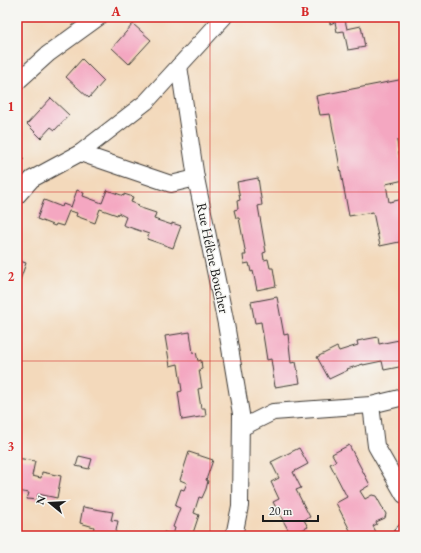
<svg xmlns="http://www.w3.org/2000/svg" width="421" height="553" font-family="'EB Garamond',serif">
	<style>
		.building { fill: #f4a7c1 }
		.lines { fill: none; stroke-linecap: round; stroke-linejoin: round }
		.minor-casing { stroke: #3c3834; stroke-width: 18 }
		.minor { stroke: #fff; stroke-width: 16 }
		.grid { fill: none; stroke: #d62828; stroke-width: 1; stroke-opacity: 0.55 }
		.labels { text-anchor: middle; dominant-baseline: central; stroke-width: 3; stroke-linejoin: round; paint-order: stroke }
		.street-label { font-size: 14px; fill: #1c1c1c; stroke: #f6f6f2 }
		.neatline { fill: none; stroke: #d62828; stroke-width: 1.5 }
		.grid-label { font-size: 13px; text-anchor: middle; font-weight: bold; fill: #d62828 }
	</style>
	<rect width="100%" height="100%" fill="#f6f6f2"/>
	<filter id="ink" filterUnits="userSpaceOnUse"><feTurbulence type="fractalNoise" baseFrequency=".025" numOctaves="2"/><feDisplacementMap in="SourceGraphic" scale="8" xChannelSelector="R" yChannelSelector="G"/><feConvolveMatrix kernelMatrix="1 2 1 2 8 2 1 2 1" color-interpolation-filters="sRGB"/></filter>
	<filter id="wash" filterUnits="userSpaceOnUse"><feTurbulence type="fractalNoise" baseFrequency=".012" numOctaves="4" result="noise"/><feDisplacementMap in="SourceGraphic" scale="16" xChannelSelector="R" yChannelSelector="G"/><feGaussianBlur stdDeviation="0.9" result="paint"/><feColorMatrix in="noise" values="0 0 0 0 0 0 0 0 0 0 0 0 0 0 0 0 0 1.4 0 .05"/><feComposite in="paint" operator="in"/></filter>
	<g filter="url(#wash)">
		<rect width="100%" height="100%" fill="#f3d9bb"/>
		<g id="blocks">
			<!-- building -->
			<g class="building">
				<polygon points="329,17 349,17 349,19 345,20 347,29 361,26 365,47 348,50 344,31 337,32 335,22 330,24"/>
				<polygon points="133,24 151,40 129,64 112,48"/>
				<polygon points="82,59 104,81 89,98 66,77"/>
				<polygon points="404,79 404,140 397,141 400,159 404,158 404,180 386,184 389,202 404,199 404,241 380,246 373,212 349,216 330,114 320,115 316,96"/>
				<polygon points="51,98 69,115 55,130 51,127 41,138 27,124"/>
				<polygon points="17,151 24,159 17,164"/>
				<polygon points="258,178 262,205 258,206 266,252 263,253 264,260 268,259 270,268 273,268 276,286 257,290 253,271 251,272 249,263 244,264 243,255 246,255 239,218 236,218 234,210 238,209 237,201 240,200 237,182"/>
				<polygon points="77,190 84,193 83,196 102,203 107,190 124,196 124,194 133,197 131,202 139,205 138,207 156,213 154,219 172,225 172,223 181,226 173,248 147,239 149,234 123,225 126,217 118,213 117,215 100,209 95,223 76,216 77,213 69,211 63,226 56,224 55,226 37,219 44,200 62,207 63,204 71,207"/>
				<polygon points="17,260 26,263 17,289"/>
				<polygon points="277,297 284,335 288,334 291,363 296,362 300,383 275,387 271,359 267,360 261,322 255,323 251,302"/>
				<polygon points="190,332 193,353 196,352 198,361 201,360 202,369 199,370 202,388 198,389 201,408 205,408 206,416 182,420 178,392 182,391 178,364 170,366 165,336"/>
				<polygon points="378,337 379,344 404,339 404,366 384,370 382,361 363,365 363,364 347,369 348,370 329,379 317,357 337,347 339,351 358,345 357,341"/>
				<polygon points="349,445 370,485 360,491 365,499 372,495 376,496 386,514 385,518 376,522 377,524 373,526 378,536 353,536 336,503 347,497 330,464 336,461 332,454"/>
				<polygon points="299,448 308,464 293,472 301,488 296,490 310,517 304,520 308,527 291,535 273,502 279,499 271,482 279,478 271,462"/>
				<polygon points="189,452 213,460 206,480 208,481 206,489 202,498 199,497 194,513 199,515 193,533 196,534 195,536 163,536 164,532 173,535 175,528 173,527 180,508 175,506 181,489 184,490 187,483 180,480"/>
				<polygon points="79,456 92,459 89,469 76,466"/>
				<polygon points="17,458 35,461 32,476 41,478 42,472 61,476 57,498 38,494 37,500 27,499 29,493 17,491"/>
				<polygon points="83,507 113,512 111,520 118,521 115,536 92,536 94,527 80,523"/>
			</g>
		</g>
	</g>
	<g filter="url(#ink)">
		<use href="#blocks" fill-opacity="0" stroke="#3c3834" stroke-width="1"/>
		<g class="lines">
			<defs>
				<g id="minor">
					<polyline points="179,66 196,178"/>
					<polyline points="17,82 48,54 99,17"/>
					<polyline points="80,153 146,102 224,17"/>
					<polyline points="17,196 32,179 80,153 171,184 196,178 226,324 241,414 240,506 234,536"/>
					<polyline points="371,405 376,446 404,495"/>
					<polyline points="241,428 273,412 371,405 404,397"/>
					<polyline points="401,536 404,532"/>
				</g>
			</defs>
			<!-- minor casing -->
			<use href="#minor" class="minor-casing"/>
			<!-- minor -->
			<use href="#minor" class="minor"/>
		</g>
	</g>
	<!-- grid -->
	<path class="grid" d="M210 17V536M17 192H404M17 361H404"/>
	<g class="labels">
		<!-- street labels -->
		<g class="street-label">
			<text transform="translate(213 258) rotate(78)">Rue Hélène Boucher</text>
		</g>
	</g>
	<!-- margin -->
	<rect width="421" height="553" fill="none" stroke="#f6f6f2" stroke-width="44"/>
	<!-- north arrow -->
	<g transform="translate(50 503) rotate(288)" stroke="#f6f6f2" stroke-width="3" paint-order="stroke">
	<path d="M0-3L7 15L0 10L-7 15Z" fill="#1c1c1c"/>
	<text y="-6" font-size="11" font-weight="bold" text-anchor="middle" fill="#1c1c1c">N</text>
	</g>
	<!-- scale -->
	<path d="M263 515v6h55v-6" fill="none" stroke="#1c1c1c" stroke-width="2"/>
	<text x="269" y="515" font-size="12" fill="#1c1c1c" stroke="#f6f6f2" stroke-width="3" paint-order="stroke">20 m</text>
	<rect x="22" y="22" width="377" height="509" class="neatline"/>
	<g class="grid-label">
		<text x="116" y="16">A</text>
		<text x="305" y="16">B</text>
		<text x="11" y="111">1</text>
		<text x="11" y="281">2</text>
		<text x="11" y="451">3</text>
	</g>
</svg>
